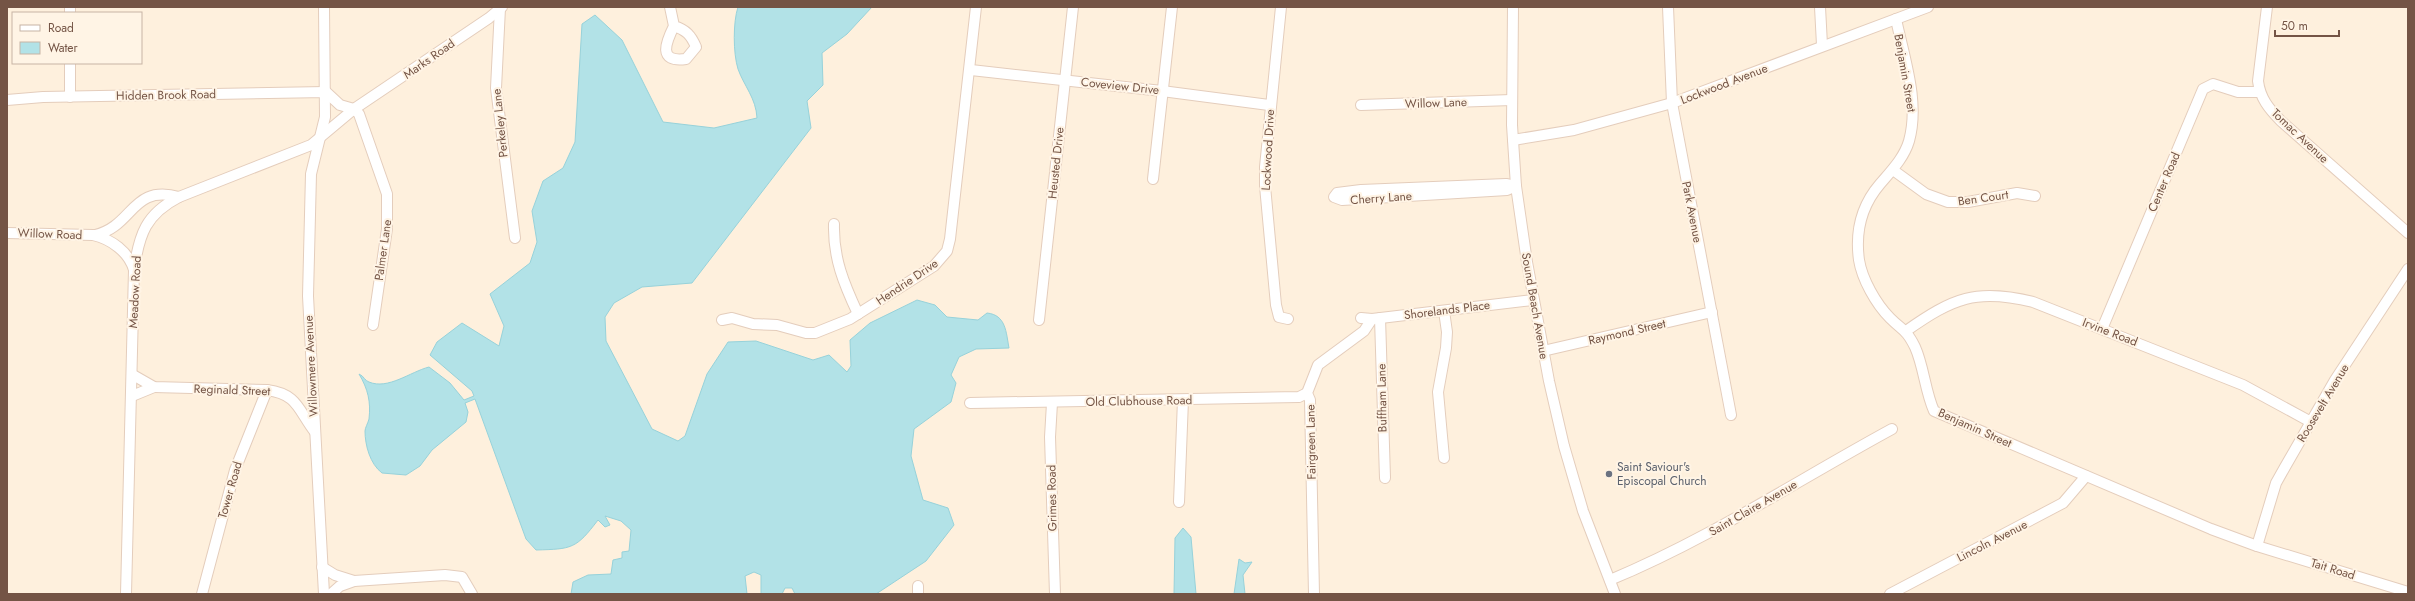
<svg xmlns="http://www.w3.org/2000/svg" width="2415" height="601" font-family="Jost,sans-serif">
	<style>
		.water { fill: #b2e2e7; stroke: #97d2da }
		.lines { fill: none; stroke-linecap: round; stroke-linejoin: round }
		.minor-casing { stroke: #e4cdbc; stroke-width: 12 }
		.minor { stroke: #fff; stroke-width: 10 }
		.worship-dot { fill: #6b7280; stroke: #fff4e5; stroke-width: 1.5 }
		.labels { text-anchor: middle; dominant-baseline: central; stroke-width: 4; stroke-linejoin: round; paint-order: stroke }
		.street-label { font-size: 12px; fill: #745445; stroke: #fff4e5 }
		.worship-label { font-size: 12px; fill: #5b616d; stroke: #fff4e5; text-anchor: start }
	</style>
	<rect width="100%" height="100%" fill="#fef0dd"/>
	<!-- water -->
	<g class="water">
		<path d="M738 7H872L847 34 822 53 823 85 807 101 811 128 692 283 642 287 614 303 605 317 606 341 652 429 678 441 685 436 707 374 728 342 756 341 813 360 829 355 847 372 851 366 850 340 870 323 917 300 935 305 947 317 978 320 987 313C1006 315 1006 332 1009 348L976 349 959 357 951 375 956 383 951 402 914 429 911 456 923 500 948 508 954 525 926 561 876 594H795L792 588H785L782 594H761V575L754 572 745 576 747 594H571L573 582 588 575 611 574 613 560 622 558V552L629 551 631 530 621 521 605 516 610 525 605 527 598 520C576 549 572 549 536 550L526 539 475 399 465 403 468 412 466 422 432 450 420 466 406 475 382 473C370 464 365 445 365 431 365 428 368 423 369 419 371 402 368 389 359 374 364 376 365 381 369 382 388 390 410 372 429 367L450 383 464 400 474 396 472 391 430 355 437 342 462 323 499 346 504 326 490 294 530 263 537 242 532 211 543 181 563 168 575 142 582 24 595 15 622 40 663 122 714 128 757 118C756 98 744 86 738 69 733 53 733 22 738 7Z"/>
		<polygon points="1183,528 1191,537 1196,594 1174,594 1175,538"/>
		<polygon points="1239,559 1245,563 1252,562 1243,575 1245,594 1234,594"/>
	</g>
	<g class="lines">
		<defs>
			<g id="minor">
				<path d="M670 7 674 26C666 42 657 63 686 59L696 47C691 35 686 30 674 26"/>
				<polyline points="1281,7 1265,167 1265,186 1276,305 1279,317 1288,319"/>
				<polyline points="1513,7 1512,125 1516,186 1527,262 1549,381 1564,446 1583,511 1615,594"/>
				<polyline points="1668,7 1672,103 1731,415"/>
				<polyline points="1820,7 1822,45"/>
				<path d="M2267 7 2258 81C2260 98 2269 109 2281 121L2408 233"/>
				<polyline points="500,8 496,88 515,238"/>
				<polyline points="70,13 70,7"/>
				<path d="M1896 19C1904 58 1920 102 1909 141 1904 158 1891 171 1880 184 1862 205 1855 231 1859 260 1862 279 1876 304 1890 318 1903 331 1906 329 1915 347 1924 367 1925 391 1934 411L2211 529 2257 546 2408 592"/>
				<polyline points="971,70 1162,91 1269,105"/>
				<polyline points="70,97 70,63"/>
				<polyline points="7,100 43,97 326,92 340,105 354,109 359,114 387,194 387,229 373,325"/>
				<polyline points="1361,105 1512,100"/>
				<polyline points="1513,140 1574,130 1672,103 1928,7"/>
				<polyline points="1893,170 1926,194 1948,202 1968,202 2017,193 2035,196"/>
				<polyline points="1153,179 1172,7"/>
				<polygon points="1506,184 1516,186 1507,190 1342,200 1334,197 1337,193 1361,190"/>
				<path d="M834 224C833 258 844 284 858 314"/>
				<path d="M7 233 93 235C111 239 129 252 134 270"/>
				<path d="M95 235C134 226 131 184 179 197"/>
				<polyline points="1361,318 1372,319 1533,300"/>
				<polyline points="1380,318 1385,478"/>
				<polyline points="722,320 732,318 753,324 777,325 806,333 815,333 850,319 934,266 947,251 950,239 976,7"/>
				<polyline points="1039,320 1073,7"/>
				<polyline points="2102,329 2203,89 2213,84 2238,92 2259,92"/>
				<path d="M1906 331C1953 298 1976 288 2033 302L2243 385 2311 422"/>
				<polyline points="1543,351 1712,312"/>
				<path d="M133 375 154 387 267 390C298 394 298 410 315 432"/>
				<polyline points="132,396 154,387"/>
				<polyline points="970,403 1299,397 1307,393"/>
				<polyline points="1052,403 1050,437 1055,594"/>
				<polyline points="1444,458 1438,392 1446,348 1447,332 1444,311"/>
				<polyline points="1179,502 1183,400"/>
				<polyline points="2257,546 2276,483 2285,467 2335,380 2408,269"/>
				<polyline points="322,567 335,575 354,581"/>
				<path d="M1610 580C1709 539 1798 480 1892 429"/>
				<polyline points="918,586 918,594"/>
				<path d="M126 594 134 270C139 234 146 214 179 197L311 145 354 109 489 18 502 7"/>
				<polyline points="202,594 235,470 267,390"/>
				<polyline points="324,594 308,296 311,174 325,117 324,7"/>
				<polyline points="331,594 340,586 354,581 445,575 462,577 472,594"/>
				<polyline points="1314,594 1310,400 1307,393 1318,365 1364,331 1372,319"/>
				<polyline points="1890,594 2063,503 2086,476"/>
			</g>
		</defs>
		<!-- minor casing -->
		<use href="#minor" class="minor-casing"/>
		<!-- minor -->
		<use href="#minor" class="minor"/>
	</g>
	<!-- markers -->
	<circle class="worship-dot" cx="1609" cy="474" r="4"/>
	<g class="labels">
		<!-- street labels -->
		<g class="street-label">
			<text transform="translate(429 59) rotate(-35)">Marks Road</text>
			<text transform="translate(1905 73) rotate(80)">Benjamin Street</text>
			<text transform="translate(1724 84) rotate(-21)">Lockwood Avenue</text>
			<text transform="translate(1120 86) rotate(6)">Coveview Drive</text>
			<text transform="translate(166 95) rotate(-1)">Hidden Brook Road</text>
			<text transform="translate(1436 103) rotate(-2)">Willow Lane</text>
			<text transform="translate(500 123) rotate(-96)">Perkeley Lane</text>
			<text transform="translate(2300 136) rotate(43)">Tomac Avenue</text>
			<text transform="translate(1268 150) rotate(-87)">Lockwood Drive</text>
			<text transform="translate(1056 163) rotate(-84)">Heusted Drive</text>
			<text transform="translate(2164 182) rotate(-67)">Center Road</text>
			<text transform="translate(1381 198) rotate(-4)">Cherry Lane</text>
			<text transform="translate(1983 198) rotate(-8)">Ben Court</text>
			<text transform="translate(1692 212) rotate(79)">Park Avenue</text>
			<text transform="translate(50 234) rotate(2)">Willow Road</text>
			<text transform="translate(383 250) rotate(-82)">Palmer Lane</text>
			<text transform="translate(907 282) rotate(-34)">Hendrie Drive</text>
			<text transform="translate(135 292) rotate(-87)">Meadow Road</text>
			<text transform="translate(1535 306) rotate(80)">Sound Beach Avenue</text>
			<text transform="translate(1447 310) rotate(-7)">Shorelands Place</text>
			<text transform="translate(1627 332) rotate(-13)">Raymond Street</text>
			<text transform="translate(2110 332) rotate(21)">Irvine Road</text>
			<text transform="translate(311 366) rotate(-93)">Willowmere Avenue</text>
			<text transform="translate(232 390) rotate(2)">Reginald Street</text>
			<text transform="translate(1382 398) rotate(-91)">Buffham Lane</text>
			<text transform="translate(1139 401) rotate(-1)">Old Clubhouse Road</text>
			<text transform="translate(2323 403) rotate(-59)">Roosevelt Avenue</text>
			<text transform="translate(1975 428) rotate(24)">Benjamin Street</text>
			<text transform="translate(1311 442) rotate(-91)">Fairgreen Lane</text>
			<text transform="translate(230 490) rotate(-74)">Tower Road</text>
			<text transform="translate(1052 498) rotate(-91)">Grimes Road</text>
			<text transform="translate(1753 508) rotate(-30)">Saint Claire Avenue</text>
			<text transform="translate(1992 541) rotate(-27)">Lincoln Avenue</text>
			<text transform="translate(2333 569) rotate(17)">Tait Road</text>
		</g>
		<!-- worship labels -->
		<g class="worship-label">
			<text x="1617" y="467">Saint Saviour's<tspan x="1617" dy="14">Episcopal Church</tspan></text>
		</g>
	</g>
	<!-- border -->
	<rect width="2415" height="601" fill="none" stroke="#745445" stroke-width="16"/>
	<!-- legend -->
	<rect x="12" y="12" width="130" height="52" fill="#fff4e5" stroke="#c7b4a5"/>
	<rect x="20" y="25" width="20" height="6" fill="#ffffff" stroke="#c7b4a5"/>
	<text x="48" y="32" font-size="12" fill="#745445">Road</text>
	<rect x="20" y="42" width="20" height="12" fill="#b2e2e7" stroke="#c7b4a5"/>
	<text x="48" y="52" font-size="12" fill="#745445">Water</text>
	<!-- scale -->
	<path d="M2275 30v6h64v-6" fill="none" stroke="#745445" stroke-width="2"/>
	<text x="2281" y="30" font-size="12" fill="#745445" stroke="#fff4e5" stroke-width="3" paint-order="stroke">50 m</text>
</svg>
